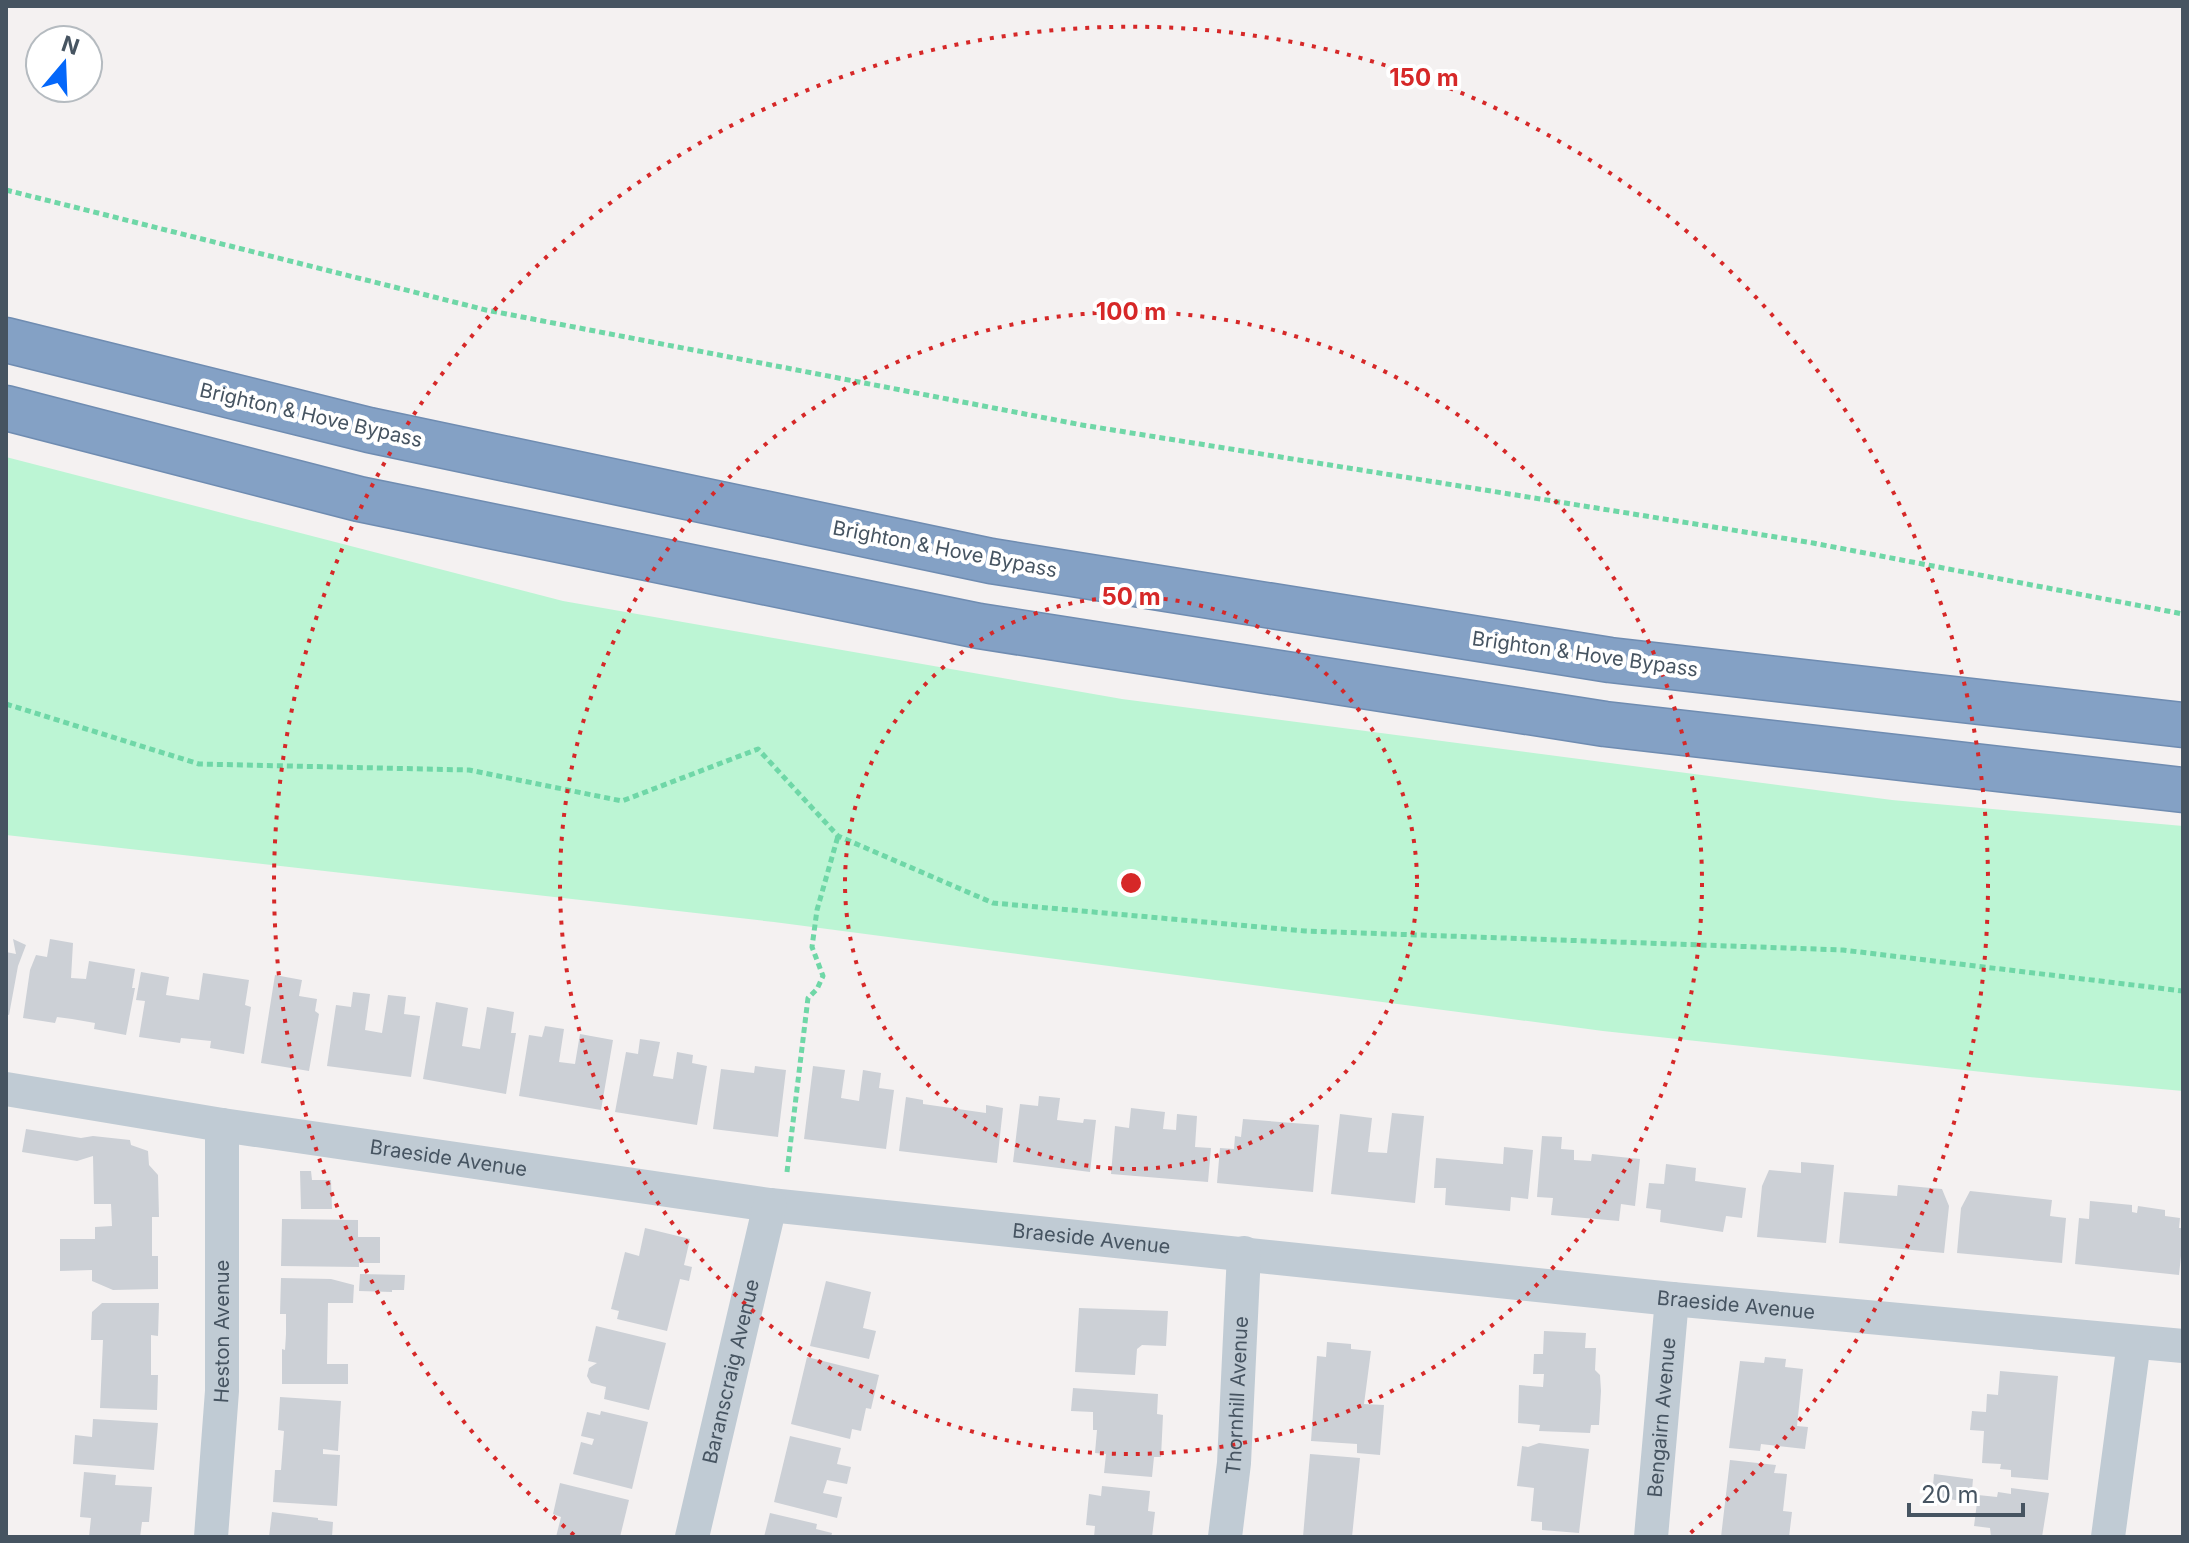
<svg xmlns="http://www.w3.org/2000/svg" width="2189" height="1543" font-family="Inter,sans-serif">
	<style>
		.green { fill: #bcf5d4 }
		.building { fill: #ccd0d6 }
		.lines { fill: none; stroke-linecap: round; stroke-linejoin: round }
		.highway-casing { stroke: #6f8cb1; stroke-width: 47 }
		.path { stroke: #6fd7a7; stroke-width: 5; stroke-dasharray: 6 4; stroke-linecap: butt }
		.street { stroke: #c0cbd4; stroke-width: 34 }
		.highway { stroke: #84a1c5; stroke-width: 44 }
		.ring { fill: none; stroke: #d62828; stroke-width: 4; stroke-dasharray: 4 8 }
		.labels { text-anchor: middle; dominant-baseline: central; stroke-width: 8; stroke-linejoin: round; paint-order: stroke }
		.street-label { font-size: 20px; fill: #465461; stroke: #fff }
		.centre { fill: #d62828; stroke: #fff; stroke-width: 4 }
		.ring-label { font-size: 24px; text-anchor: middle; font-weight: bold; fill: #d62828; stroke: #fff; stroke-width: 8; stroke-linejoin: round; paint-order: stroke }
	</style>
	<rect width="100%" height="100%" fill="#f4f1f1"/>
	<!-- green -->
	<polygon class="green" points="6,457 563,601 1122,699 1892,800 2183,826 2183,1091 2029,1077 1603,1031 774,922 6,835"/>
	<!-- building -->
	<g class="building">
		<polygon points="13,939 26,945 18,966 9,1015 6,1014 6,952 16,954"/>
		<polygon points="50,939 73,943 71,978 86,979 89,961 135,969 132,988 135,988 126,1035 94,1029 95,1023 72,1019 57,1017 55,1023 23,1018 30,970 36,955 47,957"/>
		<polygon points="141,972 169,977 166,995 199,1000 203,973 249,980 245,1005 251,1007 244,1054 210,1048 211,1041 181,1038 180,1043 139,1037 145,1001 136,1000"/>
		<polygon points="275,975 302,980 299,996 317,999 315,1011 319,1014 309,1071 261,1063"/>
		<polygon points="353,992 370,994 365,1030 382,1033 388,995 406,997 404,1014 420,1016 411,1077 327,1066 336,1005 351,1007"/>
		<polygon points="436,1002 468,1008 462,1046 480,1049 487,1007 514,1012 511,1033 516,1033 506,1094 423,1079"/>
		<polygon points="545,1026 564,1029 559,1062 575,1064 580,1034 613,1040 601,1110 519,1096 529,1035 542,1037"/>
		<polygon points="640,1039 660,1042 653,1076 673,1079 677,1052 693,1055 692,1063 707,1066 697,1125 615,1112 626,1052 638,1054"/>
		<polygon points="755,1066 786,1070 778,1137 713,1129 721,1069 754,1073"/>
		<polygon points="813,1066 845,1070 841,1098 859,1101 863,1070 881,1073 879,1088 894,1090 886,1149 804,1139"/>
		<polygon points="1039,1096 1060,1098 1057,1120 1083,1123 1084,1119 1096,1120 1090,1172 1013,1162 1020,1104 1038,1106"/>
		<polygon points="906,1097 923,1100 923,1104 986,1113 986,1105 1003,1108 997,1163 899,1151"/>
		<polygon points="1131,1108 1165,1112 1163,1129 1176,1130 1177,1114 1197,1116 1195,1147 1211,1148 1208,1182 1111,1174 1115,1126 1129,1128"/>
		<polygon points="1392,1113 1424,1116 1415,1203 1331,1194 1340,1114 1372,1118 1368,1152 1387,1153"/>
		<polygon points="1243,1119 1319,1125 1313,1192 1217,1183 1220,1148 1234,1149 1235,1136 1241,1137"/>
		<polygon points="26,1129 81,1138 93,1136 130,1140 131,1145 148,1151 149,1165 158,1175 159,1217 152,1217 152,1256 158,1256 158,1289 113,1290 92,1281 92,1270 60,1271 60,1239 95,1239 95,1227 112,1226 111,1204 94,1204 93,1156 77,1161 22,1152"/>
		<polygon points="1542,1136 1562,1137 1561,1149 1574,1150 1574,1160 1591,1161 1592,1154 1640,1159 1635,1206 1621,1204 1619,1221 1551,1215 1553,1198 1537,1197"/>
		<polygon points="1504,1147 1533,1150 1528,1199 1511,1197 1510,1211 1445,1205 1446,1188 1434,1188 1436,1158 1503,1164"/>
		<polygon points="1801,1162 1834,1165 1826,1243 1757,1237 1762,1186 1769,1170 1801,1173"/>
		<polygon points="1666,1164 1696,1168 1695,1181 1746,1188 1742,1218 1726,1216 1723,1232 1660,1222 1661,1210 1646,1208 1649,1183 1664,1184"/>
		<polygon points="300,1171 311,1171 312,1180 331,1180 332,1209 301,1209"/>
		<polygon points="1898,1185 1942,1189 1949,1206 1944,1253 1839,1243 1844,1192 1897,1196"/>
		<polygon points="1970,1191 2052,1200 2050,1216 2066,1218 2062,1263 1957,1253 1961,1208"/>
		<polygon points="2090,1201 2132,1205 2132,1212 2137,1213 2138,1206 2165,1210 2165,1216 2180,1218 2179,1228 2183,1228 2183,1237 2179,1275 2075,1264 2079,1218 2089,1219"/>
		<polygon points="282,1219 358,1220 358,1237 380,1237 380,1263 359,1263 359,1267 281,1266"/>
		<polygon points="645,1228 690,1239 684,1265 692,1267 689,1281 680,1279 667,1331 617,1319 619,1311 611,1309 625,1252 639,1256"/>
		<polygon points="360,1274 405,1275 404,1290 392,1290 392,1292 359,1291"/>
		<polygon points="281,1278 331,1279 354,1285 353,1303 328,1303 327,1364 348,1364 348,1384 282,1384 282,1349 285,1350 286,1334 286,1314 280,1314"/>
		<polygon points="826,1281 871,1292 863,1328 876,1331 869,1359 810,1346"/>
		<polygon points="102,1303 159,1303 158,1336 151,1335 151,1375 158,1375 157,1410 100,1408 103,1340 91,1340 92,1312"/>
		<polygon points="1079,1308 1168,1311 1166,1346 1142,1345 1137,1349 1135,1375 1075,1372"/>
		<polygon points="596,1326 666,1343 649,1410 604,1399 606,1387 591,1383 587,1376 589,1368 597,1363 588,1361"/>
		<polygon points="1544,1331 1586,1333 1585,1348 1596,1348 1595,1370 1600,1375 1601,1391 1599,1425 1591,1425 1590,1433 1539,1431 1540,1425 1518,1423 1519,1385 1543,1387 1544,1374 1533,1374 1534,1354 1543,1354"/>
		<polygon points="1327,1342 1351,1344 1351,1349 1371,1351 1364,1404 1384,1405 1380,1455 1357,1453 1357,1444 1311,1441 1317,1356 1326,1357"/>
		<polygon points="807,1357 879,1375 871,1409 866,1408 861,1431 852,1429 850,1439 791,1424"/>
		<polygon points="1765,1357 1786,1359 1785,1367 1803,1369 1797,1426 1808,1427 1805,1449 1761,1444 1760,1451 1729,1448 1740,1361 1764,1363"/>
		<polygon points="2000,1371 2058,1376 2048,1480 2011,1477 2011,1470 2000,1469 2001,1464 1982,1463 1984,1431 1970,1430 1972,1411 1986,1412 1987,1394 1998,1395"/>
		<polygon points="1073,1388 1158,1394 1157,1414 1163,1415 1161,1457 1154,1457 1152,1477 1104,1473 1106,1454 1095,1453 1097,1430 1093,1430 1093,1412 1071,1411"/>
		<polygon points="280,1397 341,1401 338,1451 323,1449 323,1454 340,1455 337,1506 273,1502 275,1470 281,1470 284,1431 278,1430"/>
		<polygon points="601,1411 648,1422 632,1489 573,1474 581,1442 592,1445 594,1439 581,1436 587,1412 600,1415"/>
		<polygon points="93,1419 158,1423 154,1470 73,1464 75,1435 92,1437"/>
		<polygon points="790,1436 841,1448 837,1464 851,1467 847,1484 827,1480 823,1493 842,1497 837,1518 774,1502"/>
		<polygon points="1539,1443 1589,1449 1579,1533 1542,1530 1542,1522 1531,1521 1534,1488 1517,1486 1522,1446 1528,1447"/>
		<polygon points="1310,1454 1360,1458 1352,1537 1303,1537"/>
		<polygon points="1730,1460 1776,1465 1774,1473 1787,1474 1783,1511 1792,1512 1789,1537 1721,1537"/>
		<polygon points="84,1472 116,1475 115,1485 152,1487 149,1522 142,1522 140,1537 89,1537 91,1518 80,1517"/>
		<polygon points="1934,1474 1973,1479 1971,1502 1932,1497"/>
		<polygon points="560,1483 629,1500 620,1537 556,1537 561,1517 553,1514"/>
		<polygon points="1102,1486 1150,1491 1148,1511 1155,1512 1152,1537 1094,1537 1095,1526 1086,1525 1089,1494 1101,1496"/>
		<polygon points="2011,1488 2049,1493 2042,1537 1991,1537 1990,1528 1974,1526 1978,1495 1997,1497 1998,1492 2011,1494"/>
		<polygon points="272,1512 318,1518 318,1520 333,1522 332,1537 269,1537"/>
		<polygon points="770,1513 817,1524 816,1529 832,1533 831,1537 764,1537"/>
	</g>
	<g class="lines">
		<defs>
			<g id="highway">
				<polyline points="6,340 369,430 991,561 1610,660 2183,725"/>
				<polyline points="6,408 359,499 979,626 1605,724 2183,790"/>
			</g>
		</defs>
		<!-- highway casing -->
		<use href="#highway" class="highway-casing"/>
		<!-- path -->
		<g class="path">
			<polyline points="6,190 486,310 1082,425 1813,543 2183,614"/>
			<polyline points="6,704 199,764 469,770 622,801 758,749 838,836 993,903 1305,931 1843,950 2183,991"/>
			<polyline points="787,1172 808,998 817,989 823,976 812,947 817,910 838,836"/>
		</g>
		<!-- street -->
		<g class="street">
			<path id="s1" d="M6 1089 222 1125 770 1205 1672 1299 2183 1346"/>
			<path id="s2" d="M211 1537 222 1391V1125"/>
			<path id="s3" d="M692 1537 770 1205"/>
			<path id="s4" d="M1225 1537 1234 1463 1244 1253"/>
			<path id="s5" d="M1651 1537 1672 1299"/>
			<polyline points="2108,1537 2134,1342"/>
		</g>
		<!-- highway -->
		<use href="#highway" class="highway"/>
	</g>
	<!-- distance rings -->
	<g class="ring">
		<circle cx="1131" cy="883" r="286"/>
		<circle cx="1131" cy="883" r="571"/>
		<path d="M574 1535A857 857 0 1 1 1688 1535"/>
	</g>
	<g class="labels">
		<!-- street labels -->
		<g class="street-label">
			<text transform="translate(311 415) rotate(13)">Brighton &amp; Hove Bypass</text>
			<text transform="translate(945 549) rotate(11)">Brighton &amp; Hove Bypass</text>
			<text transform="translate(1585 654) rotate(8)">Brighton &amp; Hove Bypass</text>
			<text stroke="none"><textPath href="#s1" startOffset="448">Braeside Avenue</textPath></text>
			<text stroke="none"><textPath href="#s1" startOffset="1096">Braeside Avenue</textPath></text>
			<text stroke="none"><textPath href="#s1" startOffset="1744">Braeside Avenue</textPath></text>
			<text stroke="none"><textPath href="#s2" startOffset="206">Heston Avenue</textPath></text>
			<text stroke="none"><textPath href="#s3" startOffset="170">Baranscraig Avenue</textPath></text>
			<text stroke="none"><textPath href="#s4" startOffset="142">Thornhill Avenue</textPath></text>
			<text stroke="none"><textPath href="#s5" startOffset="120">Bengairn Avenue</textPath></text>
		</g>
	</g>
	<circle cx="1131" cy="883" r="12" class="centre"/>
	<g class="ring-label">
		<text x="1424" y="86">150 m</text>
		<text x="1131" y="320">100 m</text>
		<text x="1131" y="605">50 m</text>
	</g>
	<!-- border -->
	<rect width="2189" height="1543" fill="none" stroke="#465461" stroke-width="16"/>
	<!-- north arrow -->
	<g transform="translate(64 64) rotate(19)"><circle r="38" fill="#ffffff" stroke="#b5bbc0" stroke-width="2"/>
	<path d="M0-6L14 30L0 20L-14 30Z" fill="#0467fa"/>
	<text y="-12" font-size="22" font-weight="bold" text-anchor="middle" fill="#465461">N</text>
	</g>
	<!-- scale -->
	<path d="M1909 1503v12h114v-12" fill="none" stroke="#465461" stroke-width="4"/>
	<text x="1921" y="1503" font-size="24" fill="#465461" stroke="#ffffff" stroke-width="6" paint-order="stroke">20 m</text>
</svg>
